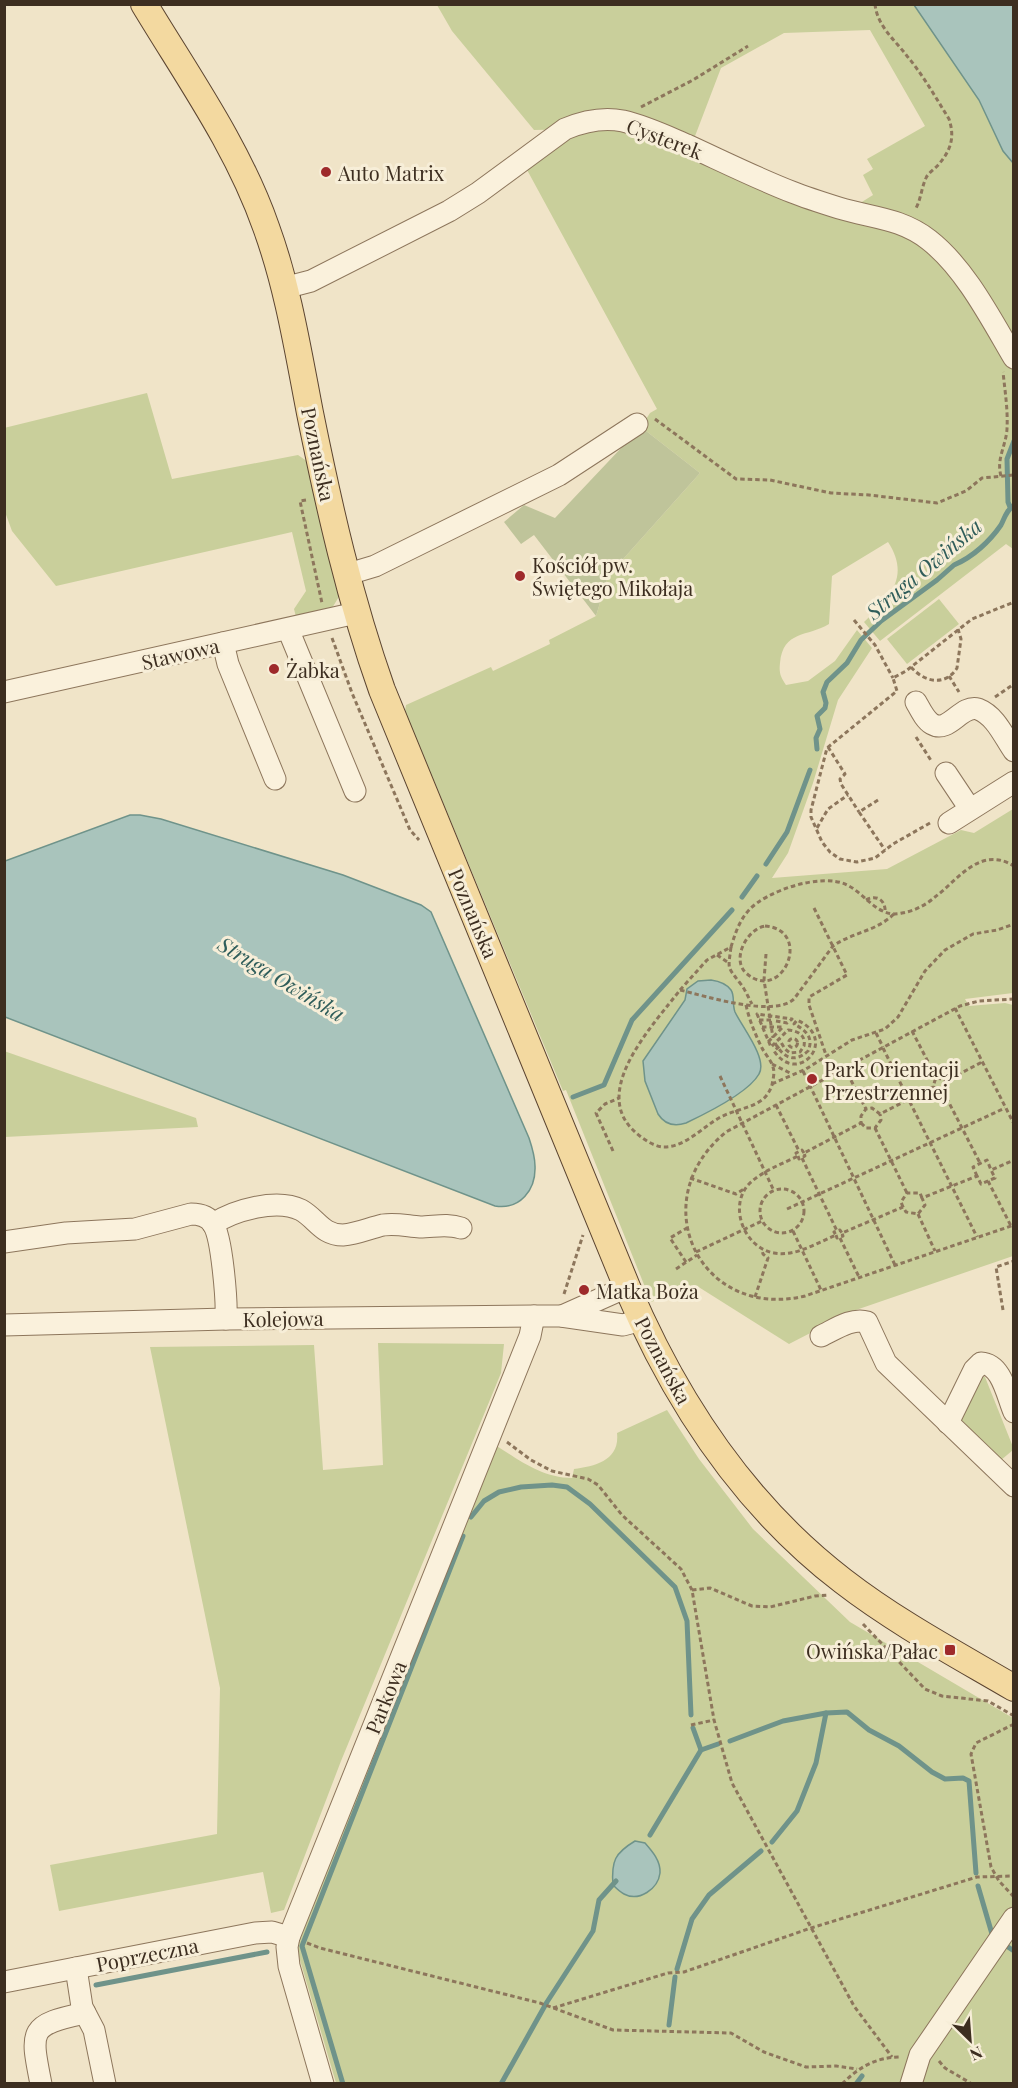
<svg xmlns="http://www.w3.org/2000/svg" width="1018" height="2088" font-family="'Playfair Display',serif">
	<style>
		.green { fill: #c9cf9b }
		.cemetery { fill: #bfc49a }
		.water { fill: #a9c4bc; stroke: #6f938a; stroke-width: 1.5 }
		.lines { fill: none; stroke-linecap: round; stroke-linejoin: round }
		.stream { stroke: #6f938a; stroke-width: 5 }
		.minor-casing { stroke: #8d765c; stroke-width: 23 }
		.major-casing { stroke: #5b4430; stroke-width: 28 }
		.path { stroke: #8d765c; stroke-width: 3; stroke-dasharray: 4.5 3; stroke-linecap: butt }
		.minor { stroke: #faf1dc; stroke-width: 21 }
		.major { stroke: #f3d9a0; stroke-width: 26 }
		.poi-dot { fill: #9e2a2b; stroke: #f7eed8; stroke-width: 2 }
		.labels { text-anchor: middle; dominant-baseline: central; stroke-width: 6; stroke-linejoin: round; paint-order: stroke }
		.street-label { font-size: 20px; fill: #3d2e20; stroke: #f7eed8 }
		.poi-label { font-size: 20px; fill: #3d2e20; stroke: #f7eed8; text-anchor: start }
		.water-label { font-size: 21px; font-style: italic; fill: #2f5d5a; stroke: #f7eed8 }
	</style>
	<rect width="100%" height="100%" fill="#f0e4c8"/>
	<!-- green -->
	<g class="green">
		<polygon points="437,5 914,5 979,100 1003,151 1013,163 1013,347 941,243 857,205 873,195 863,175 873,169 867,159 925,126 870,30 784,33 721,68 692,144 665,127 534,130 452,31"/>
		<path d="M610 125 922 242 978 309 1013 371V549L1006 544 880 641 864 622C889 599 911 577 888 542L832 576 829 624C808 637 783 630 780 663 779 673 780 676 786 685L808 681 835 661 857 630 872 648 838 700 813 783 788 853 772 878 887 869 961 830 974 833 1013 809V993L965 999 969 1006 1005 1003 1013 1005V1256L853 1311 789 1344 697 1286 651 1302 566 1090 563 1091 405 711 406 705 491 667 493 671 550 644 549 640 596 616 608 576 700 473 641 427 650 413 657 409 526 168 558 139Z"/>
		<polygon points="147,393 172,479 298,455 311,464 340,595 329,613 296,617 294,609 306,591 292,532 56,586 12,531 5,512 4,428"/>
		<polygon points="939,599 959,624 907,664 887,639"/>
		<polygon points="4,1051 196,1118 198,1127 5,1137"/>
		<polygon points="378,1343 504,1344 501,1373 341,1761 284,1910 271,1913 263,1872 59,1911 50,1865 217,1834 220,1688 150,1347 314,1345 323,1470 383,1465"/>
		<polygon points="982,1376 985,1377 1013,1447 1013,1450 1001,1460 962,1429 959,1414"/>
		<path d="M667 1410 699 1459 753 1529 850 1622 1013 1718V2083H336L295 1943 495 1445C519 1460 542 1478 572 1478L574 1469C596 1466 620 1460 617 1433Z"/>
	</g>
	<!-- cemetery -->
	<polygon class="cemetery" points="641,427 700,473 608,576 596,616 534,535 521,544 504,522 524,505 555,518"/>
	<!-- water -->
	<g class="water">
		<polygon points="914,5 1013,5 1013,163 1003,151 979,100"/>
		<path d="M130 815H140L161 819 343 875 421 905 431 912 529 1138C532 1147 535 1157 535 1166 536 1190 520 1210 495 1206L5 1017V861Z"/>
		<path d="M711 980C718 981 726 983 731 990 735 996 732 1004 735 1012 742 1027 768 1059 759 1074 749 1092 705 1114 686 1123 674 1127 665 1125 658 1114L645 1081 643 1061 685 1000 687 989 698 981Z"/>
		<path d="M635 1841 645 1843C652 1851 661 1861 660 1873 658 1889 639 1902 624 1894 620 1892 616 1888 613 1885 611 1861 615 1853 635 1841Z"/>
	</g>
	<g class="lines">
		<!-- stream -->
		<g class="stream">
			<polyline points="1010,507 1008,502 1007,459 1014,441"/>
			<path d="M817 749 816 738 820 729 817 716 825 708 826 703 823 692 827 682 847 663 861 640 881 621 937 580 954 565C973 557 990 541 1001 525 1005 517 1006 511 1014 505"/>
			<polyline points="766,864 787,832 810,770"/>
			<polyline points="742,897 757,876"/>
			<polyline points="573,1097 604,1085 632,1020 732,910"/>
			<polyline points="471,1517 484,1501 499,1492 521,1487 552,1485 567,1487 590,1504 675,1587 687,1621 691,1715"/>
			<polyline points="693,1728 701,1750"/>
			<polyline points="730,1741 783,1721 826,1713 847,1712 869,1730 899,1746 932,1772 945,1779 963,1778 969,1781 976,1873"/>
			<polyline points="650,1835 701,1750 718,1744"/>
			<polyline points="772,1842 797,1811 816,1763 826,1713"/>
			<polyline points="978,1886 992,1934 991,1936"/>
			<polyline points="1008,1947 1014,1951"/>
			<polyline points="677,1969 692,1919 709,1895 761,1851"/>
			<polyline points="96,1985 267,1952"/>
			<polyline points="669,2025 675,1977"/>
			<polyline points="343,2084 302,1946 463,1536"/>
			<polyline points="501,2084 547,2002 593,1931 599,1900 616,1881"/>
			<polyline points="856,2084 862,2076"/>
		</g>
		<defs>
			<g id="minor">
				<path d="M284 288 311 281 449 211 478 193 565 129C584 121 603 117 623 121 645 126 666 136 687 145 722 161 756 178 792 192 807 198 823 203 839 208 872 218 901 218 929 240 965 268 991 319 1014 358"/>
				<polyline points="345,575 375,566 559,475 637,424"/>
				<polyline points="288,629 355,791"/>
				<polyline points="223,643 228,664 275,779"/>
				<polyline points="4,692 356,613"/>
				<path d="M916 702C920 709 925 720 932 724 949 734 961 704 978 709 996 716 1004 737 1014 751"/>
				<polyline points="946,773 970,809"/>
				<polyline points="949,823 1014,782"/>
				<path d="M213 1224C234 1210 277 1198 301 1210 317 1219 322 1235 343 1235 357 1234 370 1228 383 1225 396 1223 407 1226 420 1227 434 1227 447 1223 461 1228"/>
				<path d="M4 1242 66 1233 135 1229 191 1214C199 1214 208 1216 213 1224 222 1237 227 1301 226 1319"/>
				<polyline points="562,1316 627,1287"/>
				<polyline points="4,1325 226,1319 534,1316 561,1316 623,1325 642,1320"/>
				<path d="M821 1336C834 1330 852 1317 867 1322L886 1363 1014 1486"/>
				<path d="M948 1423 974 1370 981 1363C1002 1364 1007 1396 1014 1412"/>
				<polyline points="76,1968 82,2007 94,2030 105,2084"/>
				<polyline points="4,1982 255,1933 272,1932 289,1937"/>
				<path d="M41 2084C30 2029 29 2025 85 2013"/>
				<polyline points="323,2084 289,1966 287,1947 289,1937 530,1336 534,1316"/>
				<polyline points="911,2084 920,2055 1014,1918"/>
			</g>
			<path id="major" d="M144 4C188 77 238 147 266 227 288 287 298 351 310 413 329 507 350 600 382 690L627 1287C675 1400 745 1506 843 1581 896 1622 956 1654 1014 1688"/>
		</defs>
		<!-- minor casing -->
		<use href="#minor" class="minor-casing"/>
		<!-- major casing -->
		<use href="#major" class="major-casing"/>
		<!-- path -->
		<g class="path">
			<path d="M875 4C877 26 895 40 907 56 923 75 936 98 949 119 955 137 951 150 939 164 935 169 928 173 926 178 921 189 921 200 915 210"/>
			<polyline points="641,107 693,80 748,46"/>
			<polyline points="655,419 736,479 770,480 831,493 869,495 937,503 966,491 982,478 1014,475"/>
			<path d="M1001 476C996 459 1006 446 1007 429 1008 410 1005 391 1003 372"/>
			<polyline points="306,500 300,501 322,603"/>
			<polyline points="854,620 875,645 893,678"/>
			<polyline points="332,638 352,693 410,830 419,840"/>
			<path d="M911 667C924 682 945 687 957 668L961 639 958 629"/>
			<polyline points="949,676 959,692"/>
			<polyline points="995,697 1014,684"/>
			<polyline points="916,737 932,762"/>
			<polyline points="828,747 845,774 840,779 841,784 859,812"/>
			<polyline points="878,800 859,812 885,850"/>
			<polyline points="930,823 893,844 875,858 857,862 840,859 830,852 822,842 811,817 811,810 827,748 897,691 893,678 906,671 972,619 1014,602"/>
			<polyline points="817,828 828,809 848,795"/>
			<path d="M866 900C876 894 886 900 885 912"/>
			<polyline points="814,908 847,975 809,997 809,1005 826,1055"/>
			<path d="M765 926C814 930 782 1005 746 973 731 959 747 929 765 926Z"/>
			<path d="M731 947C728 970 727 966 740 983 745 989 748 997 752 1004"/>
			<polyline points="766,954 764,980 773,1038"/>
			<polyline points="717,955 729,963"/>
			<path d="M680 990 707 960 731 947C735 934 739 921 749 910 766 891 822 872 847 885 866 894 878 919 902 913 914 911 926 905 935 897 958 880 980 845 1014 866"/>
			<path d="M1014 999 979 1001 960 1006 726 1132C642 1201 700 1321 805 1296L1014 1225"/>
			<path d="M746 1005C749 1019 755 1034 762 1048 765 1054 771 1060 773 1067 775 1073 773 1079 772 1085 770 1091 767 1096 762 1100 749 1109 733 1110 719 1118 703 1127 684 1148 663 1147 652 1146 640 1137 632 1129 592 1088 655 1023 680 990 705 996 774 1018 794 999L833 946C853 932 875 932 894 914"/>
			<polyline points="955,1008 1014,1124"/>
			<polyline points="759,1020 771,1020"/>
			<path d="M776 1021 787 1023 792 1019 757 1014 771 1047 788 1030C798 1031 806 1035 804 1046L800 1052 790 1053 785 1049 779 1039"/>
			<polyline points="762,1027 783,1027 768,1042"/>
			<polyline points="912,1031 936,1077"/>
			<polyline points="876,1033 883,1047"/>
			<circle cx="793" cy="1043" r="4.5"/>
			<path d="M775 1043C783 1057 794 1064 808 1051 814 1038 806 1030 794 1024L797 1020C840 1039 798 1087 774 1051L782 1044"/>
			<polyline points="883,1048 977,1237"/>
			<polyline points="772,1064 792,1074"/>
			<polyline points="844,1067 866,1109"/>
			<polyline points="803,1071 895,1265"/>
			<polyline points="720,1076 774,1191"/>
			<polyline points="772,1084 806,1069 852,1040 885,1029 898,1017 925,971 945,950 973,934 997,930 1014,924"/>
			<polyline points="933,1087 943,1091 946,1081"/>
			<polyline points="943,1091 980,1163"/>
			<polyline points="776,1105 799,1151"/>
			<polyline points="861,1123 866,1128 875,1128 881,1120 880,1114"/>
			<polyline points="875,1128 907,1193"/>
			<polyline points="613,1151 596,1113 605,1104 619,1098"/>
			<path d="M804 1153 802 1150 796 1153 798 1156C782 1164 762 1171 749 1184 728 1206 744 1248 774 1253 795 1257 817 1243 836 1235L834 1232 840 1230 842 1233"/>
			<polyline points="798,1156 799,1159 805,1156 804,1153 861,1123 861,1116 866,1109 872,1108 880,1114 933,1087 936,1077 946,1081 982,1062"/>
			<polyline points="802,1158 837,1231"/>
			<polyline points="977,1176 973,1167 987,1160 991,1170"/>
			<polyline points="690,1178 736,1194 744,1189"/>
			<polyline points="988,1181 1011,1226"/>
			<circle cx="782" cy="1211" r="22"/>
			<polyline points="903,1207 901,1202 907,1193 920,1193 922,1198"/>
			<polyline points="787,1209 1005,1108"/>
			<polyline points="918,1214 935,1251"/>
			<polyline points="793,1231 821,1290"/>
			<polyline points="836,1235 837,1238 843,1236 842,1233 903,1207 906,1212 918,1214 925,1205 922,1198 977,1176 981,1184 995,1178 991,1170 1014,1160"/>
			<polyline points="840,1238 859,1277"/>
			<polyline points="696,1252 762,1221"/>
			<polyline points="686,1262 670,1238 687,1228"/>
			<polyline points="676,1269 697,1255"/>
			<polyline points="564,1294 583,1235"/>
			<polyline points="755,1297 768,1258 763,1254 762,1250"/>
			<polyline points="1003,1310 996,1267 1014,1261"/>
			<polyline points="507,1442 531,1460 552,1471 588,1479 598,1485 622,1515 681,1569 692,1590 714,1720 732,1783 854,2006 892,2057"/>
			<polyline points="692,1590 710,1588 752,1606 770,1607 815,1596 829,1595"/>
			<polyline points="863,1624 925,1689 942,1696 988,1701 1014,1716"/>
			<polyline points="1014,1724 976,1743 971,1754 991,1867 999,1881 1014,1897"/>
			<polyline points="691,1725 714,1720"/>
			<polyline points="307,1943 320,1948 540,2003 613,2030 731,2033 764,2052 806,2067 836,2066 857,2069"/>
			<polyline points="553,2008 668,1973 684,1972 811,1928 977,1877 1014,1876"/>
			<polyline points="939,2061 945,2068 972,2084"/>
			<path d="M842 2084C859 2067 876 2057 901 2057"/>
		</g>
		<!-- minor -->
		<use href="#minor" class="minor"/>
		<!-- major -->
		<use href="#major" class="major"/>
	</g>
	<!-- markers -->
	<g class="poi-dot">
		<circle cx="326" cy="172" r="6"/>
		<circle cx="520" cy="576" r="6"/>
		<circle cx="274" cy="669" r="6"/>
		<circle cx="812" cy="1079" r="6"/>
		<circle cx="584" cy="1290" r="6"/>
		<rect x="944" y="1644" width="12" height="12" rx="3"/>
	</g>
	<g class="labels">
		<!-- street labels -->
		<g class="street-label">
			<text transform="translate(665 138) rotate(21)">Cysterek</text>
			<text transform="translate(319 454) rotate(78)">Poznańska</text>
			<text transform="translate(180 653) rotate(-13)">Stawowa</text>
			<text transform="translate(474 913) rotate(67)">Poznańska</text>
			<text transform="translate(283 1318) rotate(-1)">Kolejowa</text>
			<text transform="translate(664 1360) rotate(62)">Poznańska</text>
			<text transform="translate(385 1697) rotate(-68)">Parkowa</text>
			<text transform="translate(147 1954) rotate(-11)">Poprzeczna</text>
		</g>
		<!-- poi labels -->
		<g class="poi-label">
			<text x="338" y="172">Auto Matrix</text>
			<text x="532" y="564">Kościół pw.<tspan x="532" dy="23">Świętego Mikołaja</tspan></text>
			<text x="286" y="669">Żabka</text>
			<text x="824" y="1068">Park Orientacji<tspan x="824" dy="23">Przestrzennej</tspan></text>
			<text x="596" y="1290">Matka Boża</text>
			<text x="938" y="1650" text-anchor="end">Owińska/Pałac</text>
		</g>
		<!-- water labels -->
		<g class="water-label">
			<text transform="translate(923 568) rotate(-40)">Struga Owińska</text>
			<text transform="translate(282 978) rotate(31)">Struga Owińska</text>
		</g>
	</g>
	<!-- border -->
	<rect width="1018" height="2088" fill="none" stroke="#3d2e20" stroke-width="12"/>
	<!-- north arrow -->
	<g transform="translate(970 2040) rotate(155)" stroke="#f7eed8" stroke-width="4.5" paint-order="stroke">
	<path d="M0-4.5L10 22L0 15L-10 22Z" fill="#3d2e20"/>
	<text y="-9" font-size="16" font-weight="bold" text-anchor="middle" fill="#3d2e20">N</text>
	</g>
</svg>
